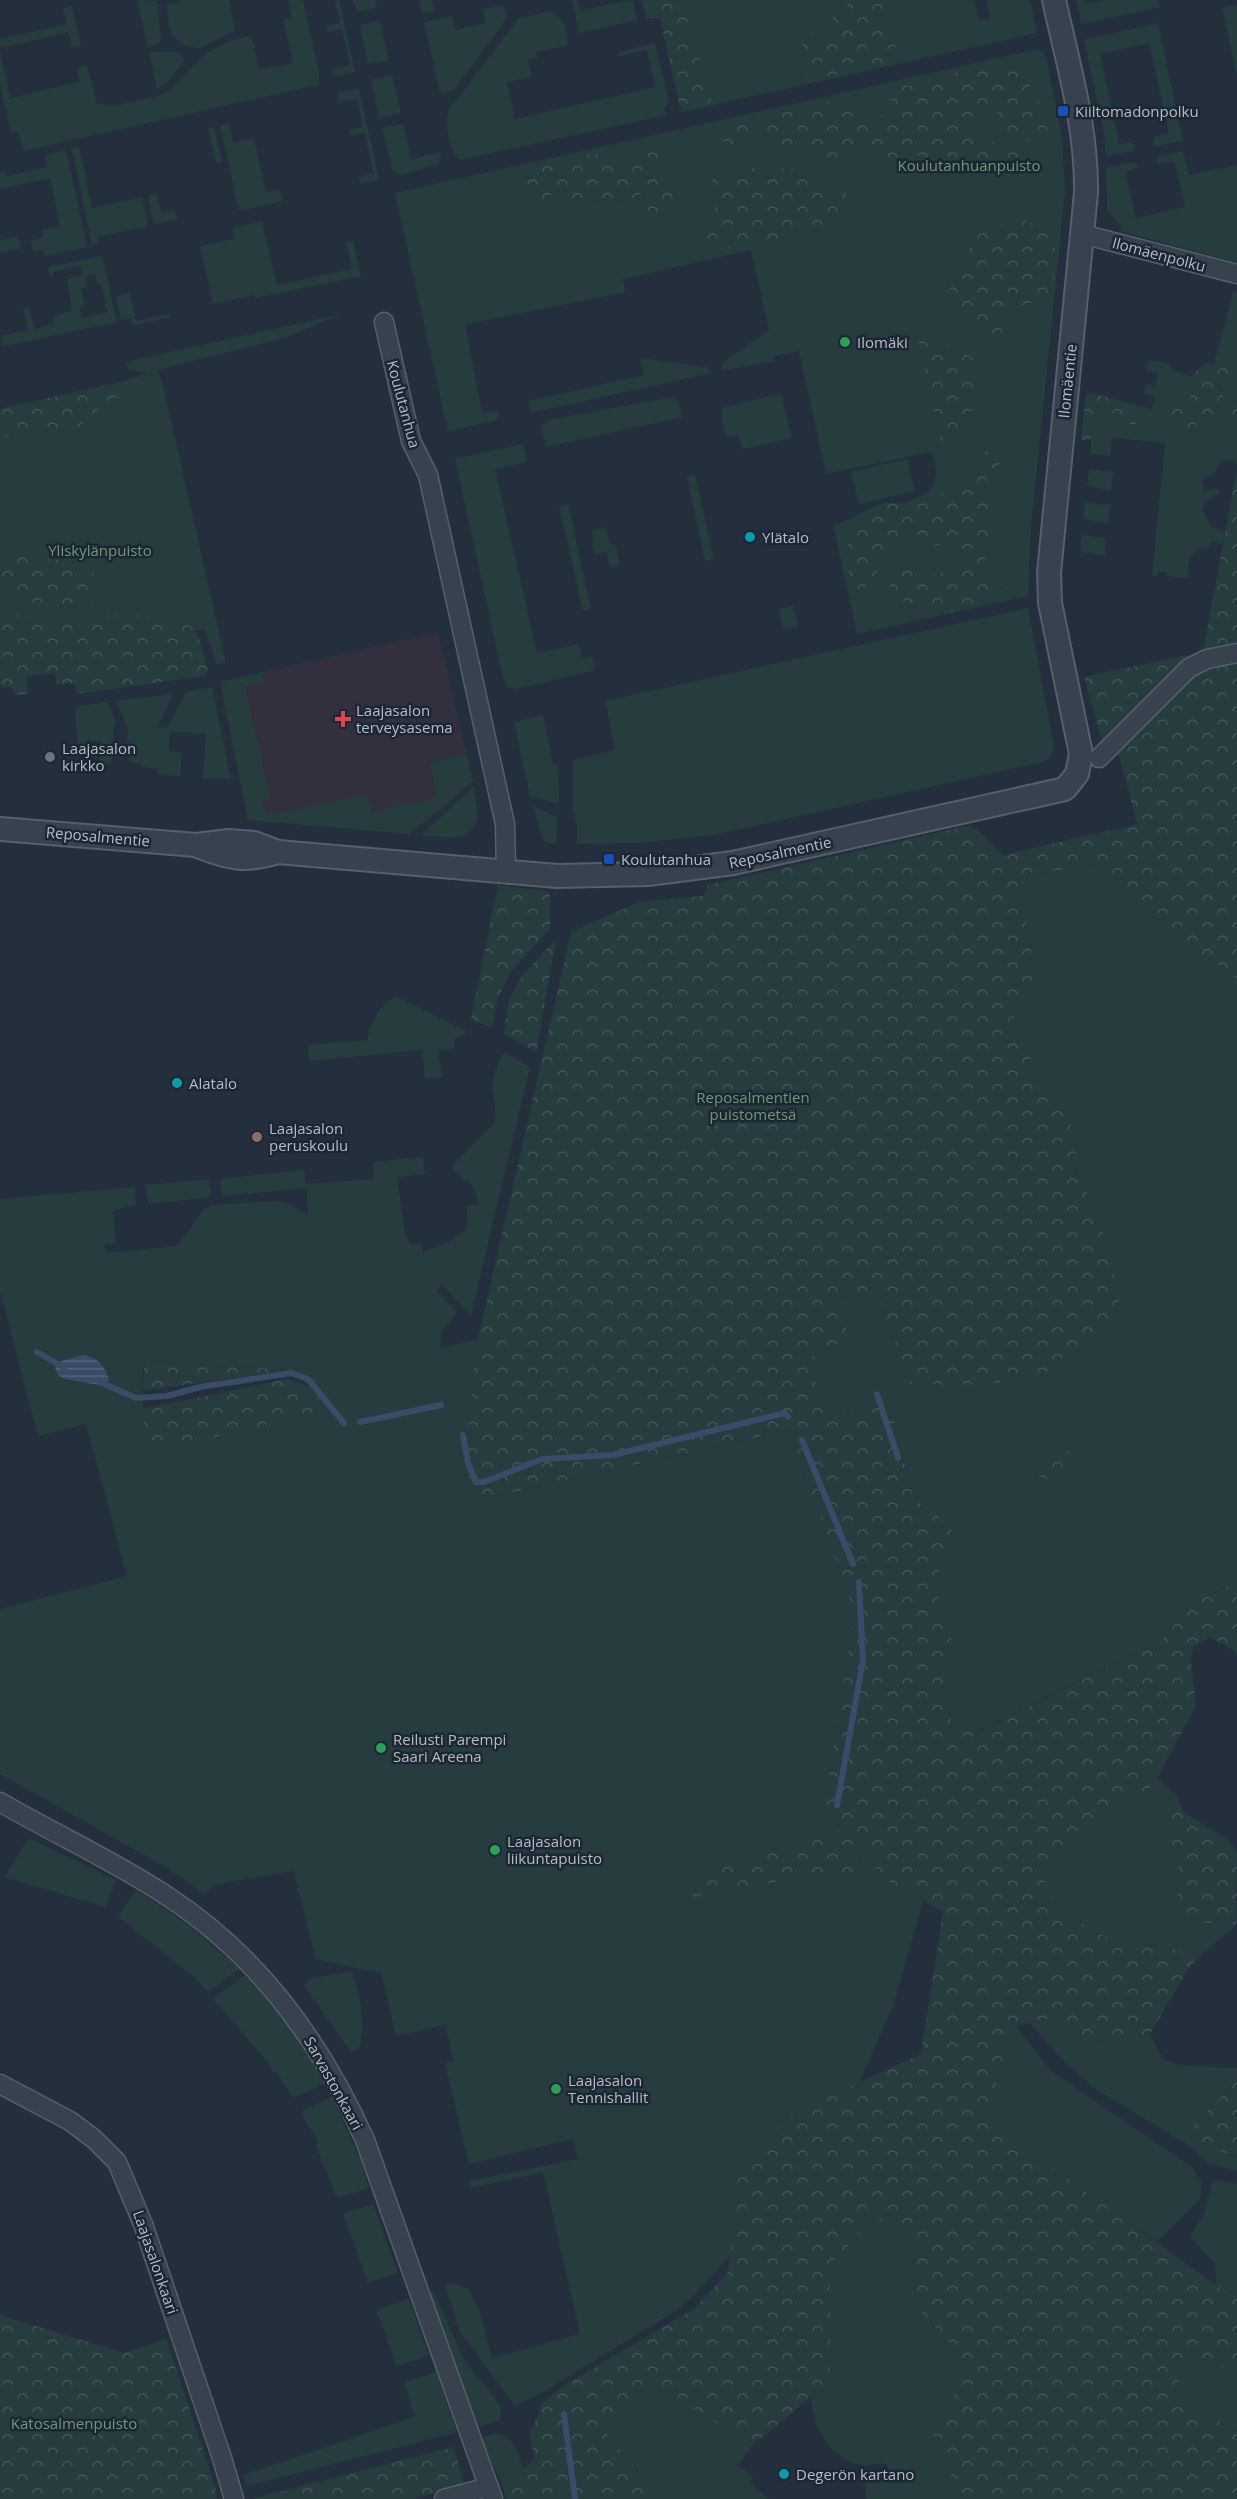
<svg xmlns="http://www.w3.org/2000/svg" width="1237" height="2499" font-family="'Open Sans',sans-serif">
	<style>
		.medical { fill: #32303f }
		.green { fill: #263c3f; fill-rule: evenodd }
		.forest { fill: url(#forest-crowns) }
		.water { fill: url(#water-rules) }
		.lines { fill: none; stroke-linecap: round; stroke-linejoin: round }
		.stream { stroke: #394c67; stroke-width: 6 }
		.minor-casing { stroke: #565f6c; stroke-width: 21 }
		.tertiary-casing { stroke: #565f6c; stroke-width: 26 }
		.minor { stroke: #38414e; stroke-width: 18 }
		.tertiary { stroke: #38414e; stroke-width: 22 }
		.transit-dot { fill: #1a4fb4; stroke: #1d2633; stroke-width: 2 }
		.leisure-dot { fill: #2e9e5b; stroke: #1d2633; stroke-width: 2 }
		.culture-dot { fill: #0f9aa8; stroke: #1d2633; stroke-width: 2 }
		.health-dot { fill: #e0444e; stroke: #1d2633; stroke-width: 2 }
		.worship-dot { fill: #6b7280; stroke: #1d2633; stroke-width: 2 }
		.education-dot { fill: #8d6e63; stroke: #1d2633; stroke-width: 2 }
		.labels { text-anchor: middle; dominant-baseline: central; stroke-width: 5; stroke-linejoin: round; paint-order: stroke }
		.poi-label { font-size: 15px; fill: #b4bcc9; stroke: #1d2633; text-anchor: start }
		.park-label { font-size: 15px; fill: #6b9a76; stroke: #1d2633 }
		.street-label { font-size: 15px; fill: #b4bcc9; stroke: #1d2633 }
	</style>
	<defs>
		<pattern id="forest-crowns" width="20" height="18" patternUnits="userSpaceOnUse" patternTransform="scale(1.5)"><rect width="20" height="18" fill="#263c3f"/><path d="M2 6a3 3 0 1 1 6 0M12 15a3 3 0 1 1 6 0" fill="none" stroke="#435659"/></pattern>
		<pattern id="water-rules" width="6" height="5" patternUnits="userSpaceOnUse" patternTransform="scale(1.5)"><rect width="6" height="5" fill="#394c67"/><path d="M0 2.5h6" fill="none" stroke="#53647b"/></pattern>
	</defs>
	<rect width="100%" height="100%" fill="#242f3e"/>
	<!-- medical -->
	<polygon class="medical" points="438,632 473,782 410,834 248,820 220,682"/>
	<!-- green -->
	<g class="green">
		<polygon points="137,0 157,1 161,38 160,42 148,47"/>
		<path d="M179 0H229L235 31 199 48C168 44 169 31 167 5L179 3Z"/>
		<polygon points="288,0 303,0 319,73 318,85 23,151 18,132 11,133 0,83 0,52 11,98 79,82 77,68 87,65 97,103 114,106 158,96 169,91 198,60 212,50 229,41 251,35 259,70 293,63 283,20 292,17"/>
		<polygon points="335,0 339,0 355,72 333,77 331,69 350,65 342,29 327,32 326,26 340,23"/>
		<polygon points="354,0 375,0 377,7 357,12"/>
		<polygon points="419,0 432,0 435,11 422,14"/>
		<polygon points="572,0 578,0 580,10 633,0 637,20 579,33"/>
		<polygon points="656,0 974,0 979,21 990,18 986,0 1030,0 1037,33 681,112"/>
		<polygon points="1076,0 1083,0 1085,4 1104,0 1158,0 1160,7 1081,24"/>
		<polygon points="504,5 507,18 454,90 444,93 439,89 424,22 452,16 455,30 486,23 483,9"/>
		<polygon points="1237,5 1237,76 1222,8"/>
		<polygon points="72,6 81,45 72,47 69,32 0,48 0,39 67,24 63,8"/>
		<path d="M547 12C564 14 567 29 568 45L536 52 537 58 528 60 532 77 507 82 515 119 655 87 647 50 620 56 619 52 655 43 669 102 665 107 666 115 460 160C447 150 444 121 450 108L519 18Z"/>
		<polygon points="380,21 389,60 368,64 360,25"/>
		<polygon points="1158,23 1183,141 1154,146 1154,137 1169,133 1149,43 1100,54 1119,144 1131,142 1135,146 1132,151 1106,156 1104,133 1084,40"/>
		<path d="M1034 50 1042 51 1046 57 1062 136 1065 192 1031 527 1028 596 857 634 833 525C852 521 867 507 885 503 891 502 898 505 904 503 933 494 943 481 931 452L826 474 799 351 775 356V361L722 371V363L769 330 751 250 623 279 625 292 465 324 482 413 499 410 498 418 494 421 448 431 395 193Z"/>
		<polygon points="174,51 181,55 185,60 167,82 157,89 149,52"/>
		<polygon points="392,75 401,113 379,118 371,80"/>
		<polygon points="359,88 379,180 361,184 359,177 373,173 365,133 350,136 349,130 363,127 357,98 339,102 337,93"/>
		<polygon points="229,123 233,143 254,138 266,192 280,189 283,201 239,211 220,125"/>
		<polygon points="403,124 411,159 441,152 438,164 400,175 393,171 382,128"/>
		<polygon points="214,127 222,162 216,163 208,128"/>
		<polygon points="79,147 92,208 142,197 148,226 98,237 100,244 92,245 72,149"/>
		<polygon points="66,150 87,247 45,256 43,249 33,252 31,240 43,238 42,230 60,226 50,178 0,189 0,173 5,172 7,176 47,167 45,155"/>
		<polygon points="1183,151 1189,175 1237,165 1237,263 1120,231 1121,225 1107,211 1106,168 1133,162 1139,167 1126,172 1135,218 1185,207 1174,161 1160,164 1155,161 1160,156"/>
		<polygon points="156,193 161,213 175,211 177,219 154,224 148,196"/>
		<polygon points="262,221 277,285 352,269 346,242 353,240 361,276 255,298 254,295 213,304 200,246 235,239 233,228"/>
		<polygon points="18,236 21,248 0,253 0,240"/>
		<path d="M102 256 117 322 0 347 4 335 28 330 23 308 29 307 35 329 54 324 53 317 72 310 67 279 82 275 81 266 53 272V276L50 277 48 267ZM95 274 98 284H101L108 312 82 318 79 307 85 305 81 289 87 287 85 277Z"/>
		<polygon points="1233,292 1237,293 1237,402 1224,398 1214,364"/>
		<polygon points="130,293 136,321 170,314 170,317 132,326 131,318 121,320 116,297"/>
		<polygon points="342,314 287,337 157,370 162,381 226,663 216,664 205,629 0,673 0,409 121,382 148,373 128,369 125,362"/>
		<polygon points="640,358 707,367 711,373 530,413 528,401 644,375"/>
		<path d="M1149 360 1166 363 1177 372 1191 376 1194 391 1187 402 1176 410 1198 421 1207 414 1237 420V464L1232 460 1221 462 1215 473 1202 481 1204 491 1218 488 1221 492 1207 501 1202 508C1205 521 1213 529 1225 533L1223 545 1213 541 1206 548 1196 549 1189 559 1187 573 1193 579 1167 576V572H1158V576L1152 575 1165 443 1112 438 1110 456 1090 453 1093 424 1106 420 1115 412 1124 421 1140 416V406L1152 409 1155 397 1144 393 1147 384 1155 386 1158 373 1146 370Z"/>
		<polygon points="781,393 792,438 742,449 739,434 726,437 721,416 723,408"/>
		<polygon points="673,397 678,400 682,417 546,447 541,426 549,420"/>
		<polygon points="523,444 527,462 495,469 537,653 579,644 582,658 592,656 595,670 516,689 508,687 503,678 455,459"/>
		<polygon points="907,459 915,491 859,504 851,472"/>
		<polygon points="1089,470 1113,472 1111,491 1087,486"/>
		<polygon points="695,475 714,559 705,561 687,477"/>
		<polygon points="1085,503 1110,505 1108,523 1083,519"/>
		<polygon points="568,504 591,609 583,611 559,506"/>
		<polygon points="606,527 610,545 615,544 620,565 610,568 607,552 594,554 592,543 594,542 592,530"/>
		<polygon points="1082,535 1106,538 1105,556 1080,552"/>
		<polygon points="793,606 798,626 783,630 779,609"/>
		<polygon points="1028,608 1054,747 1050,758 1043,762 713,835 640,843 577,844 577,827 573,810 573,760 615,750 605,701"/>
		<polygon points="263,672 265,681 245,686 270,798 262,800 266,816 367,794 372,812 437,798 430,763 464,755 467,755 473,782 410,834 248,820 220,682"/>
		<polygon points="212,687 231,779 203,778 206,734 170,731 169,751 182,753 180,776 158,775 158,769 142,767 142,763 130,762 130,750 134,750 135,747 127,746 128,726 125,725 124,718 115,701 173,694 158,727 167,728 186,692"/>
		<polygon points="108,702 117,725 114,726 111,764 99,763 101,741 86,740 85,746 78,746 75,711 77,706"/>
		<polygon points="543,715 553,764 558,764 559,804 530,796 514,722"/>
		<path d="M474 786C475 796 477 806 477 815 476 844 440 837 421 835Z"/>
		<polygon points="533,806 557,817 556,844 544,842"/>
		<path d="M1092 864 1175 934 1237 979V1581L1192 1604 1162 1640 973 1734 952 1724 941 1672 950 1654 952 1634 933 1585 956 1534 913 1498 890 1403 846 1414C816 1397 814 1384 814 1351L849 1341 840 1303 876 1287 1099 1329 1117 1314 1100 1222 1073 1165 1078 1148 1066 1107 1040 1082 1010 1007 1036 977 1018 878Z"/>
		<path d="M397 997 468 1032 455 1039 454 1048 438 1051 442 1077 425 1078 422 1050 309 1061 308 1045 368 1040C367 1027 384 999 397 997Z"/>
		<path d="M504 1052 530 1067 471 1315 442 1285 436 1291 457 1312 442 1331 440 1348 478 1339 471 1497 502 1495 790 1430 854 1613 823 1813 854 1839 885 1880 923 1901 893 2006 859 2083 786 2116 737 2174 730 2255 697 2293 677 2310 543 2392 515 2406 460 2332 445 2286 454 2283 469 2289 481 2315 492 2358 580 2334 543 2172 471 2188 470 2181 578 2159 573 2139 469 2164 445 2063 454 2061 445 2025 396 2036 381 1973 315 1959 294 1871 217 1884 204 1894 169 1869 0 1774V1609L127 1576 86 1424 38 1436 0 1291V1199L135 1187 136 1204 113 1211 116 1243 104 1244 106 1253 177 1246 204 1209 211 1205 277 1201 290 1204 308 1216 306 1188 222 1196 220 1179 304 1170 306 1184 374 1179 373 1162 423 1157 425 1174 397 1177 405 1235 411 1244 421 1243 423 1252 447 1243 466 1230 467 1206 478 1205C473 1172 464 1186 451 1167L495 1122C497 1086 484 1089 504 1052ZM145 1361 291 1370 310 1388 146 1440 141 1383Z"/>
		<polygon points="209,1179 211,1197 148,1204 146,1185"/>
		<polygon points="1157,1778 1175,1793 1165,1815 1171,1847 1178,1864 1177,1911 1186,1922 1236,1925 1203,1954 1109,1939 1058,1909 1043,1877 1104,1811 1148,1790"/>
		<polygon points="29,1838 116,1880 106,1907 4,1877"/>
		<polygon points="136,1890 190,1926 239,1969 208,1992 193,1976 118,1917"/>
		<path d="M352 1971C360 1998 366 2021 359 2049L351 2052 304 1986 310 1979Z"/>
		<polygon points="245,1975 285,2021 326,2083 293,2098 277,2072 274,2074 267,2061 213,1999"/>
		<polygon points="1048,2019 1093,2042 1150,2034 1164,2060 1185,2066 1237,2068 1237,2081 1223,2094 1229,2156 1237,2157 1237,2171 1209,2164 1188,2145 1094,2088 1059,2057 1030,2023"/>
		<polygon points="1016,2026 1050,2070 1193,2168 1202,2183 1200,2199 1157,2242 987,2121 1012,2027"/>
		<polygon points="332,2097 360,2159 369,2188 337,2198 315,2144 318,2141 303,2117 302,2111"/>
		<polygon points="1213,2179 1237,2184 1237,2295 1216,2285 1215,2263 1190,2237 1204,2213"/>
		<polygon points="373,2204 398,2273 368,2283 343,2214"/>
		<path d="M875 2216 913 2245 915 2304 959 2354 955 2394 931 2431 954 2468 940 2499H866L865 2484 889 2468 883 2463C876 2464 867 2466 860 2465 828 2457 813 2427 811 2397L830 2388V2266Z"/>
		<polygon points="433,2290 464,2360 501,2406 500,2420 478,2427 429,2292"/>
		<polygon points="409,2299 429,2355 396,2366 377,2310"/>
		<polygon points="1191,2349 1215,2368 1237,2365 1237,2432 1173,2397"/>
		<polygon points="436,2372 457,2432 247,2486 243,2475 415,2417 404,2383"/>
		<polygon points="658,2387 734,2434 755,2443 737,2465 753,2477 750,2483 769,2499 662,2499 598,2425"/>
		<path d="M494 2434C514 2433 518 2452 523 2469L502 2485 482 2439Z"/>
	</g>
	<!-- forest -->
	<g class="forest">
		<polygon points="642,0 683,0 713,105 681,112 660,18 646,18"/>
		<path d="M851 0C892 0 883 1 887 36L896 46V51L884 64 810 80C804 71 799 58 803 48L799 36 804 29 810 30 814 36 823 40 833 27 832 20 835 12 843 11Z"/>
		<path d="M996 64 1020 66 1027 77 1032 95 1043 106 1049 127 1040 138 1032 141 1001 128 995 104 981 102 978 109 964 123 965 135 986 140 1021 155 1024 169 1019 175C982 178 969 169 938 151L928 157 913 155 887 159 876 149 854 150C840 173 825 166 808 150L775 147 767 139H752L741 151 730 152 722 139 723 128 730 123 756 124 779 108 798 113C830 89 840 110 869 117 874 119 882 115 888 114V104L902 86 933 84 957 72H976Z"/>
		<path d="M661 142 664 159 658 170 678 198V215L661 218 648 212 644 194 636 195 629 205 609 209 600 202 594 207 580 206 556 191 542 201 523 192 526 169C552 165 580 150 607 156 614 157 622 165 628 168L641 162 645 146Z"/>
		<path d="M751 167 765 174C781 168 792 168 808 173L811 185 829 187 843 183C849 200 848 210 839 226L813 233H789L774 241 731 249 719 242 708 240 703 225 718 203C713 192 710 184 714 173H724L738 180Z"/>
		<path d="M1016 218 1049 229C1059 253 1056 269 1050 294 1034 305 1015 308 996 306L991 314 1002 321V334L989 342 976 339 971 325 957 317 946 295 969 258 971 238 991 225 1007 223Z"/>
		<path d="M929 331 953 349 972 357C982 389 974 418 953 443L941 441 917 334Z"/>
		<polygon points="1206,363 1224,366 1230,370 1226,381 1219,385 1224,398 1237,402 1237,420 1207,414 1198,421 1194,430 1177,433 1167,425 1165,415 1187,402 1194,391 1191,376"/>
		<polygon points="121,382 121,395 92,414 75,430 60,435 0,437 0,409"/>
		<polygon points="1090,393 1140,406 1139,422 1133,425 1124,421 1115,412 1106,420 1093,424 1091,440 1081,440 1086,394"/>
		<path d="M992 450 1001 456 998 473 991 485 987 518 991 528 985 559V577L1008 588C1000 601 951 615 934 614 921 613 899 599 889 591L897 567 917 562 925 574 934 575 952 571 960 559 956 541 927 547 921 536 911 533 874 556 878 581 855 591 846 582 852 557 848 546 850 536 867 511 886 503 903 504 927 493 939 495C957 485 972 474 979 454Z"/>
		<path d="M1237 468V979L1175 934 1092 864 1018 878 1036 977 1010 1007 1040 1082 1066 1107 1078 1148 1073 1166 1100 1222 1120 1296 1117 1314 1069 1359 1038 1377 981 1385 910 1384 876 1287 841 1303 849 1341 814 1351C814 1384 816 1397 846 1414L890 1403 913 1498 936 1514 956 1534 933 1585 952 1634 950 1654 941 1672 952 1724 974 1734 1162 1640 1192 1604 1237 1581V1652L1210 1637 1193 1647 1191 1661 1196 1706 1157 1778 1148 1790 1104 1811 1043 1877 1058 1909 1109 1939 1203 1954 1191 1965 1150 2034 1093 2042 1048 2019 1012 2027 987 2120 1216 2285 1237 2295V2365L1215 2368 1191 2350 1173 2396 1237 2432V2499H940L954 2468 931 2431 955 2394 959 2354 915 2304 913 2245 875 2216 830 2266V2388L811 2397 755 2443 734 2434 658 2387 599 2425 662 2499H506L502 2485 535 2459 529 2436 543 2402 568 2383 694 2309 728 2272 737 2174 786 2116 921 2054 943 1912 885 1880 855 1840 860 1870 804 1881 803 1876 694 1899 690 1879 842 1829 823 1813 854 1613 790 1430 502 1495 471 1497 466 1446 478 1339 571 932 639 902 703 896 708 885 971 825 1003 855 1137 824 1120 757 1103 745 1084 677 1203 652Z"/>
		<polygon points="0,549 45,562 72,557 92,568 97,590 92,604 47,605 0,596"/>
		<path d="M0 612C60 626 122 607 182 620 201 629 203 653 208 671L204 676 76 694 75 683 56 684 55 673 26 676 28 694 15 695 11 687 0 688Z"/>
		<polygon points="498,885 550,892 550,929 515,966 498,997 492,1028 471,1019"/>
		<polygon points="556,940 536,1052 504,1034 509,999 523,974"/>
		<polygon points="145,1361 157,1362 291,1370 141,1391"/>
		<polygon points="288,1379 310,1388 329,1411 159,1450 146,1440 142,1409"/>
		<path d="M1067 1451 1081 1457 1079 1472C1064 1479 1049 1484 1035 1475L1043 1461Z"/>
		<polygon points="1175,1793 1184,1813 1229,1840 1237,1852 1236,1925 1186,1922 1177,1911 1178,1864 1171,1847 1165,1815"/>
		<polygon points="1237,2081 1237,2157 1192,2140 1193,2126"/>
		<polygon points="0,2315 124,2353 166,2339 215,2486 217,2499 0,2499"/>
		<polygon points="454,2447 464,2485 412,2499 252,2499"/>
	</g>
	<!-- water -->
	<path class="water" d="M83 1355C99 1358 103 1365 109 1379L106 1386 65 1379 58 1375 55 1368 61 1361Z"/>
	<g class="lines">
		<!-- stream -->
		<g class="stream">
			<polyline points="37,1352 65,1368"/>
			<polyline points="100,1382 136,1398 167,1396 200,1387 291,1373 308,1379 344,1423"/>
			<polyline points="877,1394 898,1458"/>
			<polyline points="360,1422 441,1405"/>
			<polyline points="463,1435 468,1463 476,1482 484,1482 542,1459 613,1455 785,1413 788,1417"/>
			<polyline points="802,1440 853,1564"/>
			<polyline points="837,1805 863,1661 859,1582"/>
			<polyline points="564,2414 575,2499"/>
		</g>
		<defs>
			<g id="minor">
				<polyline points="1082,234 1237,274"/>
				<polyline points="384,322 411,441 428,475 505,824 506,872"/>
				<polyline points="1099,758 1189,668 1207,659 1237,653"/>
				<path d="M0 1802C55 1834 114 1861 167 1896 258 1955 321 2042 365 2140L493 2499"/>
				<polyline points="0,2084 70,2121 94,2139 117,2162 143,2224 222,2458 234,2499"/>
				<polyline points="444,2499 489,2487"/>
			</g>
			<g id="tertiary">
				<path d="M0 829 196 845 229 841 254 843 278 852 557 876 648 874 733 863 1065 789 1077 774 1081 754 1050 603 1049 573 1086 193C1087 127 1068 64 1054 0"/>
				<path d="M200 847C231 859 245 862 278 852"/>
			</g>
		</defs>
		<!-- minor casing -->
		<use href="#minor" class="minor-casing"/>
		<!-- tertiary casing -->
		<use href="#tertiary" class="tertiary-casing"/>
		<!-- minor -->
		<use href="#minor" class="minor"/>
		<!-- tertiary -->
		<use href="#tertiary" class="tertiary"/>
	</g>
	<!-- markers -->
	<g class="transit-dot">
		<rect x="1057" y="105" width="12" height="12" rx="3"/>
		<rect x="603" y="853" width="12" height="12" rx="3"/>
	</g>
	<g class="leisure-dot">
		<circle cx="845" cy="342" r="6"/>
		<circle cx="381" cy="1748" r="6"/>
		<circle cx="495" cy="1850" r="6"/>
		<circle cx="556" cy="2089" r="6"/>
	</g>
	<g class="culture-dot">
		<circle cx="750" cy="537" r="6"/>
		<circle cx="177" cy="1083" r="6"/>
		<circle cx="784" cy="2474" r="6"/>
	</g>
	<path class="health-dot" d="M340 710h6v6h6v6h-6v6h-6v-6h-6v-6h6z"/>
	<circle class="worship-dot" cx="50" cy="757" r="6"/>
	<circle class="education-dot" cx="257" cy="1137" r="6"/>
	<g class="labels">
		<!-- poi labels -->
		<g class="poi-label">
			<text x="1075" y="111">Kiiltomadonpolku</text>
			<text x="857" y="342">Ilomäki</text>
			<text x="762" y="537">Ylätalo</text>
			<text x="356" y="710">Laajasalon<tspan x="356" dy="17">terveysasema</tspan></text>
			<text x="62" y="748">Laajasalon<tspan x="62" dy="17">kirkko</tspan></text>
			<text x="621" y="859">Koulutanhua</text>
			<text x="189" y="1083">Alatalo</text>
			<text x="269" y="1128">Laajasalon<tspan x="269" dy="17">peruskoulu</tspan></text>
			<text x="393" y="1739">Reilusti Parempi<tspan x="393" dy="17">Saari Areena</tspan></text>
			<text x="507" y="1841">Laajasalon<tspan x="507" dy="17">liikuntapuisto</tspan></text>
			<text x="568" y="2080">Laajasalon<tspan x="568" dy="17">Tennishallit</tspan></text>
			<text x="796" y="2474">Degerön kartano</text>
		</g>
		<!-- park labels -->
		<g class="park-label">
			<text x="969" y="165">Koulutanhuanpuisto</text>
			<text x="100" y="550">Yliskylänpuisto</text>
			<text x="753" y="1097">Reposalmentien<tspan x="753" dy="17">puistometsä</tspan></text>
			<text x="74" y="2423">Katosalmenpuisto</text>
		</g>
		<!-- street labels -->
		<g class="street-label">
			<text transform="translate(1159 254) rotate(15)">Ilomäenpolku</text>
			<text transform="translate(1067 381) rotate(-84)">Ilomäentie</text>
			<text transform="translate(404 404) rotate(75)">Koulutanhua</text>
			<text transform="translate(98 836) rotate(5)">Reposalmentie</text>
			<text transform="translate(780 852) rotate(-12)">Reposalmentie</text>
			<text transform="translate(334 2083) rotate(61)">Sarvastonkaari</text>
			<text transform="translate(156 2262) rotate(71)">Laajasalonkaari</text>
		</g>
	</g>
</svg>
